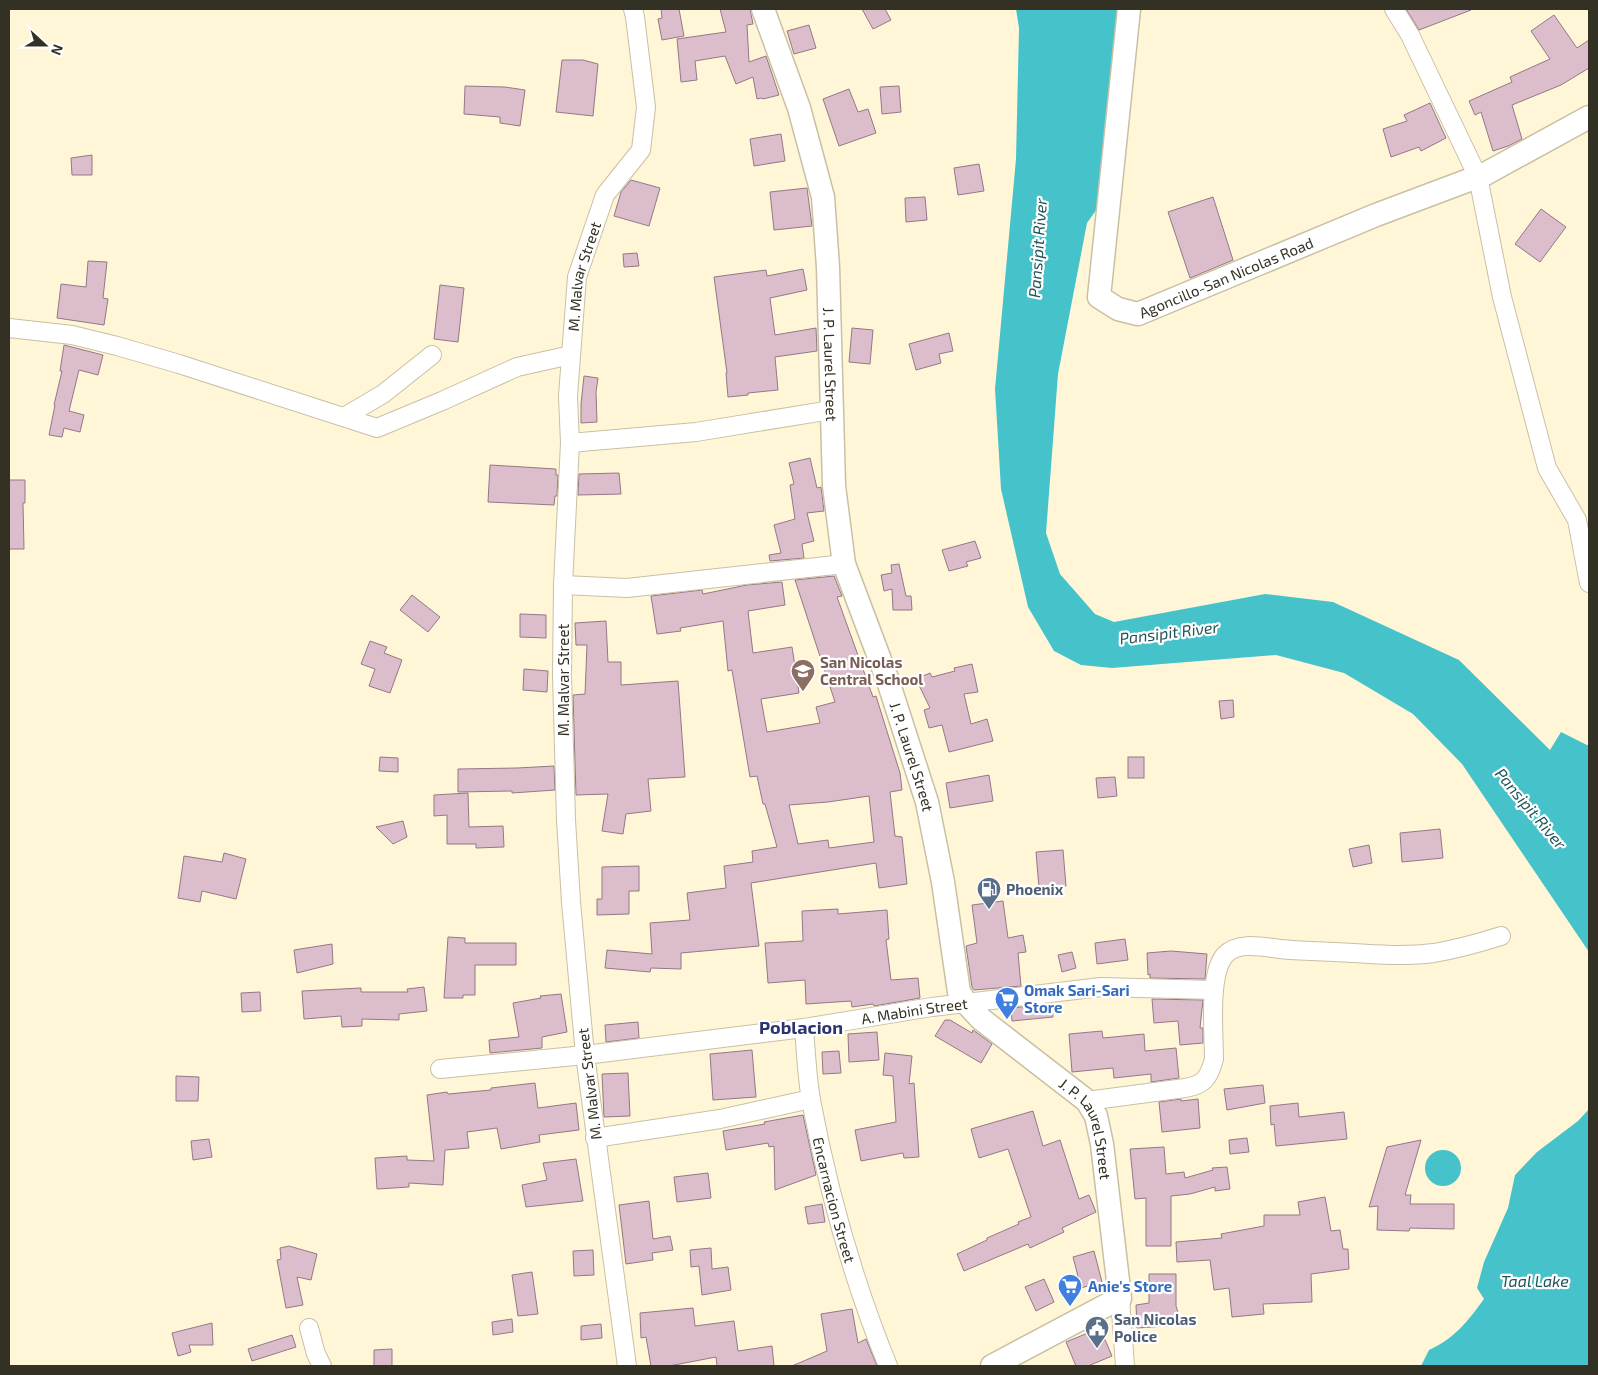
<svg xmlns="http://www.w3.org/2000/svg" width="1598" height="1375" font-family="'Exo 2',sans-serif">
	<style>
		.water { fill: #46c3ca }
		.building { fill: #dcbdcc; stroke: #947886; fill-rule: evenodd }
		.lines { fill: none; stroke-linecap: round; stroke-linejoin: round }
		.minor-casing { stroke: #c9c0a4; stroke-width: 20 }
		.major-casing { stroke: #c9c0a4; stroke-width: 25 }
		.minor { stroke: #fff; stroke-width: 18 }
		.major { stroke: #fff; stroke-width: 22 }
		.labels { text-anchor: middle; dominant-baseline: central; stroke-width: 4.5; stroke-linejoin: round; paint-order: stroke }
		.street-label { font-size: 15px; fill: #333024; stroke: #fff }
		.education-label { font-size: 15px; font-weight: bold; fill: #785e54; stroke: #fff; text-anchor: start }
		.service-label { font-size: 15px; font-weight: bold; fill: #4e5e75; stroke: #fff; text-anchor: start }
		.shop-label { font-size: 15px; font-weight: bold; fill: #366cbe; stroke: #fff; text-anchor: start }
		.water-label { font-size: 16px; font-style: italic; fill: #215559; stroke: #fff }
		.quarter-label { font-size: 18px; font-weight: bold; fill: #2a346e; stroke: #fff }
	</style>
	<rect width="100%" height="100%" fill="#fff6d8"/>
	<!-- water -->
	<g class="water">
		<polygon points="1016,9 1128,9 1104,199 1087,223 1058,374 1046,533 1060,574 1095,614 1114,622 1265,594 1333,602 1459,660 1550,750 1561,732 1589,746 1589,952 1462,764 1413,714 1344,673 1276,655 1112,668 1081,665 1054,651 1028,607 1001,489 995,389 1016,159 1019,28"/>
		<path d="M1589 1109V1366H1421L1429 1350C1454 1339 1468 1321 1484 1299L1477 1288 1484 1262 1508 1208 1515 1175 1537 1152 1578 1121Z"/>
		<circle cx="1443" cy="1168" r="18"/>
	</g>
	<!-- building -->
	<g class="building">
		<polygon points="661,9 679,9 684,36 662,40 658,19 662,18"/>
		<polygon points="720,9 750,9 753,24 747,25 749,62 766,56 779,95 763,99 762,98 757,99 753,77 736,84 725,56 695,61 697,80 681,82 677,39 726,32"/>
		<polygon points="862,9 885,9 891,20 873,29"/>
		<polygon points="1406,9 1470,9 1471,10 1419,30"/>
		<polygon points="1554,15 1577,48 1589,40 1589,68 1561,85 1512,105 1522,139 1508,146 1493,151 1481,112 1475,115 1469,101 1512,82 1510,77 1550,59 1531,31"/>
		<polygon points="809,25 816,48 794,54 787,31"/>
		<polygon points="562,60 583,60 598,64 593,116 556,112"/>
		<polygon points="465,86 505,87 525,90 520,126 500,123 500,117 464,114"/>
		<polygon points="899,86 901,112 882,114 880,87"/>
		<polygon points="849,89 858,112 868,109 876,133 839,146 823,99"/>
		<polygon points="1430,103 1446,138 1421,151 1419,147 1391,157 1383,129 1407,121 1404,115"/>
		<polygon points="781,134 785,161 754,166 750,139"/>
		<polygon points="92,155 92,175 72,175 71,158"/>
		<polygon points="979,164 984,191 958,195 954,168"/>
		<polygon points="631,180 660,188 649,226 614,216 621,192"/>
		<polygon points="807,188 812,226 774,230 770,192"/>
		<polygon points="925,197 927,220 906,222 905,198"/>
		<polygon points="1213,197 1233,260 1190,278 1168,212"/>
		<polygon points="1541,209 1566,227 1540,262 1515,244"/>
		<polygon points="637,253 639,266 624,267 623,254"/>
		<polygon points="88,261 107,262 103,298 108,299 104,325 57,318 61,284 86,287"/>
		<polygon points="803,269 807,290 770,298 775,335 816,328 817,351 775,357 778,390 748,393 748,395 728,397 726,373 727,373 714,277 766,270 767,276"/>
		<polygon points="440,285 464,288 458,342 434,339"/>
		<polygon points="852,328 873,330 870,364 849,362"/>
		<polygon points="949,333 953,351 939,354 941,363 916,370 909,344"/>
		<polygon points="64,345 103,355 98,375 79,370 69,411 84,415 80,432 64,428 62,437 49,435 55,405 54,405 62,371 60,371"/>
		<polygon points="584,376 598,378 596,392 597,422 581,423 581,404"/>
		<polygon points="810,458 817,488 821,487 824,511 807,513 814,541 802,544 804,558 770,561 769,555 781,553 774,525 795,519 790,485 794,484 789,463"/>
		<polygon points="490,465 556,469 556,475 558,475 557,496 555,496 554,505 488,502"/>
		<polygon points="619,473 621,494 578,495 579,474"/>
		<polygon points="9,480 25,480 25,503 23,503 24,549 9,549"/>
		<polygon points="975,541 981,558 966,562 968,566 949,571 942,550"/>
		<polygon points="899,564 906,596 911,596 912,610 893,610 892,589 884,591 881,575 892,573 891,565"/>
		<path d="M834 576 842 596 837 597 873 697 876 696 900 773 902 790 890 792 895 836 902 837 907 884 879 888 876 863 751 883 759 946 681 953V969L651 968 650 972 605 968 607 950 652 954 650 923 690 920 687 893 726 888 724 866 753 862 752 851 777 847 765 804H763L757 776 750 777 732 670 728 671 723 621 680 628 681 631 657 634 651 596 702 590 703 594 747 585 782 582 785 605 748 611 753 653 792 647 799 693 761 699 767 732 820 723 816 707 835 702 795 580ZM869 796 874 842 829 848 828 840 798 844 789 805 828 802Z"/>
		<polygon points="412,595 440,617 428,632 400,610"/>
		<polygon points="520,614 546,615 546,638 520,637"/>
		<polygon points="606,621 608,662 621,662 621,685 678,681 685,777 648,779 651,811 626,814 623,834 602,831 608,794 576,795 573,695 585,694 587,645 576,645 575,623"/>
		<polygon points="370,641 387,647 384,653 402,660 390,693 369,686 375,669 361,664"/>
		<polygon points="972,664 978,692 964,694 971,724 987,719 993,741 949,752 942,725 929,728 924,710 930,708 916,679 930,673 932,677 955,671 954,668"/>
		<polygon points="524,669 548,671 547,692 523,690"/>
		<polygon points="1233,700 1234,717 1221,719 1219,701"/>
		<polygon points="380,757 398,758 398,772 379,771"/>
		<rect x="1128" y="757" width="16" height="21"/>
		<polygon points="554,766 555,790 512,793 512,791 458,792 458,769 517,768"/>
		<polygon points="989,775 993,801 950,808 946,783"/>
		<polygon points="1115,777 1117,796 1098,798 1096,778"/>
		<polygon points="468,793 469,827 503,826 504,847 476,848 476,844 447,844 447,815 434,816 434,795"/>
		<polygon points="403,821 407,837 393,844 376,827"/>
		<polygon points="1440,829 1443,858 1402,862 1400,833"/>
		<polygon points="1369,845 1372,863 1353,867 1349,849"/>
		<polygon points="1063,850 1066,886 1039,888 1036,852"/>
		<polygon points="224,853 246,859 236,899 202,891 200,902 178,898 184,856 222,862"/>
		<polygon points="639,866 639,891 629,891 629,914 597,915 597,899 602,899 602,867"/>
		<polygon points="1003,901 1008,938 1023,935 1026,952 1018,953 1021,986 974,990 972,987 966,946 977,943 972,905"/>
		<polygon points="838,909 838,914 887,910 889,939 886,940 891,980 918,978 920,998 874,1006 873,1004 852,1007 851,1001 806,1004 805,980 768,983 765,943 803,941 802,911"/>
		<polygon points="448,937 465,938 465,943 516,943 516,965 475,965 475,995 463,995 463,998 444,998"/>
		<polygon points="1125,939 1128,960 1097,964 1095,943"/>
		<polygon points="332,944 333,964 297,973 294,950"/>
		<polygon points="1171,951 1207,954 1205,979 1150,978 1150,974 1148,975 1147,953"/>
		<polygon points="1072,952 1076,968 1062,972 1058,955"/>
		<polygon points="424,987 427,1011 399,1014 399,1020 362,1019 362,1026 342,1027 341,1016 304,1019 302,991 361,988 361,992 408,992 407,989"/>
		<polygon points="260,992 261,1011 242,1012 241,993"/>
		<polygon points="561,994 567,1032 542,1037 542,1048 490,1053 489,1040 519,1037 513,1003 541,998 540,996"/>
		<polygon points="1152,999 1203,1000 1200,1028 1203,1028 1203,1043 1180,1045 1178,1021 1154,1023"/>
		<polygon points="1052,1004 1053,1017 1012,1021 1011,1008"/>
		<polygon points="945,1020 950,1020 972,1033 973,1030 992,1044 981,1063 935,1036"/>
		<polygon points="638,1022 639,1038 606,1042 605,1025"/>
		<polygon points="1102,1031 1103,1038 1144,1034 1145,1051 1176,1048 1179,1078 1151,1082 1151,1074 1114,1078 1113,1068 1072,1072 1069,1034"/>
		<polygon points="877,1032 879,1060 849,1062 848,1034"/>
		<polygon points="752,1050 756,1097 713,1100 710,1054"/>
		<polygon points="839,1051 841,1073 823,1074 822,1052"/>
		<polygon points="885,1053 912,1056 909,1084 914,1083 919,1157 904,1158 903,1153 861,1161 855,1130 896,1122 893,1076 883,1075"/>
		<polygon points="628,1073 630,1116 604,1117 602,1074"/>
		<polygon points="176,1076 199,1077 198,1101 176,1101"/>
		<polygon points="535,1083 538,1108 576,1103 579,1130 539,1135 540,1142 501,1149 497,1128 467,1132 469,1148 445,1150 443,1185 409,1183 409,1187 377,1189 375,1158 407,1156 407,1160 434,1161 427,1095 447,1092 448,1094 491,1090 491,1088"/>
		<polygon points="1263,1085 1265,1103 1227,1110 1224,1089"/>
		<polygon points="1181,1099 1181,1101 1198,1099 1200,1128 1162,1132 1159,1102"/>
		<polygon points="1298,1103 1299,1117 1344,1112 1347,1139 1276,1146 1274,1124 1271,1125 1270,1106"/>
		<polygon points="1033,1111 1043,1146 1060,1140 1079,1199 1089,1195 1096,1212 1062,1228 1064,1232 1030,1248 1028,1244 964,1271 957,1254 987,1240 987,1238 1019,1224 1018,1222 1031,1217 1008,1149 979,1158 971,1129"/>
		<polygon points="803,1115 816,1175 775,1190 774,1146 769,1147 768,1143 726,1150 723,1131 765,1124 764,1122"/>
		<polygon points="1247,1138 1249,1152 1230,1154 1229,1140"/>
		<polygon points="209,1139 212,1157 193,1160 191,1141"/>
		<polygon points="1421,1140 1405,1195 1411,1195 1410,1204 1454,1204 1454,1229 1410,1228 1409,1231 1377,1230 1378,1206 1369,1207 1387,1147"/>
		<polygon points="1164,1147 1166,1174 1184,1172 1185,1178 1213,1170 1212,1168 1227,1167 1230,1189 1215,1191 1215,1187 1190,1194 1171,1196 1171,1246 1146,1246 1146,1198 1135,1199 1130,1149"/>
		<polygon points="576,1159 583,1201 526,1207 522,1185 547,1180 543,1163"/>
		<polygon points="708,1173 711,1198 677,1202 674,1177"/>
		<polygon points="1325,1197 1331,1231 1340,1230 1343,1249 1348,1249 1349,1269 1311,1274 1312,1302 1263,1304 1264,1314 1232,1317 1229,1288 1214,1290 1210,1260 1177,1262 1176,1242 1222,1238 1221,1234 1264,1226 1264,1215 1300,1215 1298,1202"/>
		<polygon points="649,1201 653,1239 670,1236 673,1250 652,1253 653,1260 626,1264 619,1205"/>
		<polygon points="822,1204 825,1222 808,1224 805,1207"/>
		<polygon points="289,1246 317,1254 311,1280 297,1277 303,1305 286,1308 277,1260 281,1259 280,1248"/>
		<polygon points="711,1248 712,1269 728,1267 731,1290 702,1295 699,1266 691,1267 690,1250"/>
		<polygon points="593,1250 594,1275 574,1276 573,1251"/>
		<polygon points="1094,1251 1102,1282 1081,1288 1073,1257"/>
		<polygon points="532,1272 538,1314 518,1316 512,1275"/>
		<polygon points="1149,1274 1176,1274 1176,1306 1182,1325 1137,1328 1136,1305 1149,1303"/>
		<polygon points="1044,1279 1054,1302 1036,1311 1025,1287"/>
		<polygon points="693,1308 695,1326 734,1321 738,1351 772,1346 774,1366 717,1366 716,1357 669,1366 651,1366 646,1337 641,1338 640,1313"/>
		<polygon points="852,1309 858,1343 866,1339 877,1366 792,1366 827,1351 821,1314"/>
		<polygon points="512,1319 513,1332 493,1335 492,1322"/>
		<polygon points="212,1323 213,1345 189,1345 191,1352 178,1356 172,1333"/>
		<polygon points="601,1324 602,1338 581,1340 581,1326"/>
		<polygon points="1100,1328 1112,1356 1088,1366 1076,1366 1066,1342"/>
		<polygon points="292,1335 296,1347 252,1361 248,1349"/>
		<polygon points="392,1349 392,1366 374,1366 374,1350"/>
	</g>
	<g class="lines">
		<defs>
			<g id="minor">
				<polyline points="1394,9 1410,35 1478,177 1502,297 1547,468 1577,520 1589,583"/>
				<polyline points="9,328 72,335 117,346 179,364 377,428 442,401 517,367 571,355"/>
				<polyline points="344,417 383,394 432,355"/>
				<polyline points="570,443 696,432 831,410"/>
				<polyline points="563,585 627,588 844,564"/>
				<path id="s1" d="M804 1028C806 1052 807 1077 811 1100 828 1191 853 1280 888 1366"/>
				<path id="s2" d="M440 1069 585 1055 804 1028 932 1007 1101 987 1214 990"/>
				<path d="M1087 1101 1185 1088C1204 1085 1209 1078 1214 1059 1214 1034 1208 974 1225 955 1238 941 1263 947 1280 949 1298 951 1317 951 1336 952 1369 954 1402 957 1434 953 1457 949 1479 943 1501 936"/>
				<polyline points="595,1138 720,1119 811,1099"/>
				<polyline points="1120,1298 1125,1366"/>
				<polyline points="309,1328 316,1354 322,1366"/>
				<path id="s3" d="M627 1366 585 1055 571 902 566 820 562 675 563 585 570 443 568 396 577 277 605 195 641 150 646 107 635 17 633 9"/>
			</g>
			<g id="major">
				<path id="s4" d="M763 9 799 108 823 197 828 267 834 486 844 564 888 681 927 802 943 882 959 992 967 1004 981 1019 1087 1101 1096 1116 1102 1144 1120 1298 992 1366"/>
				<path id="s5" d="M1129 9 1099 297 1118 309 1138 314 1376 215 1485 174 1589 117"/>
			</g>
		</defs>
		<!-- minor casing -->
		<use href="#minor" class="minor-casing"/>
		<!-- major casing -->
		<use href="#major" class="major-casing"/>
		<!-- minor -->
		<use href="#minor" class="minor"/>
		<!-- major -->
		<use href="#major" class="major"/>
	</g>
	<!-- icons -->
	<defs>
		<symbol id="school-pin" viewBox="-11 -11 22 30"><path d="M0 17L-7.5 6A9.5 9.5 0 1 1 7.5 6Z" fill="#8d6e63" stroke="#fff"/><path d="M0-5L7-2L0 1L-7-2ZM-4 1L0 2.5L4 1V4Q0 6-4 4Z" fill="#fff"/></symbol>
		<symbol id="fuel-pin" viewBox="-11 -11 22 30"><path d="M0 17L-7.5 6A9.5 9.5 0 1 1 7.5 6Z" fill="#5c6f8a" stroke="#fff"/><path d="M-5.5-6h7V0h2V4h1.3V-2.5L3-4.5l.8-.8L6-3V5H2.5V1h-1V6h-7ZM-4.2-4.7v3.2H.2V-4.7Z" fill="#fff"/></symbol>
		<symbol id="supermarket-pin" viewBox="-11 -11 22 30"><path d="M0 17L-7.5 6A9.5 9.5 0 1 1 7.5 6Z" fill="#3f7fe0" stroke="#fff"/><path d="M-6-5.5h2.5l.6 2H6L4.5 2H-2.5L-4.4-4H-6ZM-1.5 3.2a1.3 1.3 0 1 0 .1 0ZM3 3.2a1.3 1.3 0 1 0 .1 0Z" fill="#fff"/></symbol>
		<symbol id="civic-pin" viewBox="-11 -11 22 30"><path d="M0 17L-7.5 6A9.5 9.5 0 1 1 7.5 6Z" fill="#5c6f8a" stroke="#fff"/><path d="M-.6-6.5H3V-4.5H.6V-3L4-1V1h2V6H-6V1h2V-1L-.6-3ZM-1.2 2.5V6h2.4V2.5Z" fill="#fff"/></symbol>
	</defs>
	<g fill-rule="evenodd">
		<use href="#school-pin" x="789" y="657" width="28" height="38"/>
		<use href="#fuel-pin" x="975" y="875" width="28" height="38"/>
		<use href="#supermarket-pin" x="993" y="985" width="28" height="38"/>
		<use href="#supermarket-pin" x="1056" y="1272" width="28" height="38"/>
		<use href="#civic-pin" x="1083" y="1314" width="28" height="38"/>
	</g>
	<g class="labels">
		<!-- street labels -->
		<g class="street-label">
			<text stroke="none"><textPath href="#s5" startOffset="428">Agoncillo-San Nicolas Road</textPath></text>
			<text stroke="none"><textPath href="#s3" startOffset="1095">M. Malvar Street</textPath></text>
			<text stroke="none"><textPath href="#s4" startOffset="365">J. P. Laurel Street</textPath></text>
			<text transform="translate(563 680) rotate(-90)">M. Malvar Street</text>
			<text stroke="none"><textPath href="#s4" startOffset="770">J. P. Laurel Street</textPath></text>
			<text stroke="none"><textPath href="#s2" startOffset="478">A. Mabini Street</textPath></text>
			<text transform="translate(589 1084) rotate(-97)">M. Malvar Street</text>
			<text stroke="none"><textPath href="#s4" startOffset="1204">J. P. Laurel Street</textPath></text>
			<text stroke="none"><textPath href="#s1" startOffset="175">Encarnacion Street</textPath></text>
		</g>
		<!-- education labels -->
		<g class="education-label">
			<text x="820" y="662">San Nicolas<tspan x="820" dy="17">Central School</tspan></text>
		</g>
		<!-- service labels -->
		<g class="service-label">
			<text x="1006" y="889">Phoenix</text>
			<text x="1114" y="1319">San Nicolas<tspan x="1114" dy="17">Police</tspan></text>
		</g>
		<!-- shop labels -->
		<g class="shop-label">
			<text x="1024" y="990">Omak Sari-Sari<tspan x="1024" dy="17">Store</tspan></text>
			<text x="1088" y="1286">Anie's Store</text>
		</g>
		<!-- water labels -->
		<g class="water-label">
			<text transform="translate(1037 248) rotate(-86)">Pansipit River</text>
			<text transform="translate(1169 632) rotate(-7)">Pansipit River</text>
			<text transform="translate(1531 808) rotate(50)">Pansipit River</text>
			<text x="1535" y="1280">Taal Lake</text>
		</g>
		<!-- quarter labels -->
		<g class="quarter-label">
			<text x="801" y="1027">Poblacion</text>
		</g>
	</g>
	<!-- border -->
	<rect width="1598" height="1375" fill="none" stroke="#333024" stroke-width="20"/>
	<!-- north arrow -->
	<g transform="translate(45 45) rotate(111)" stroke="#ffffff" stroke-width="4" paint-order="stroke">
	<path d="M0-4L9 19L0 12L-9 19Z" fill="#333024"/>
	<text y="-8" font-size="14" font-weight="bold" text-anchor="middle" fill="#333024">N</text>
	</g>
</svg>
